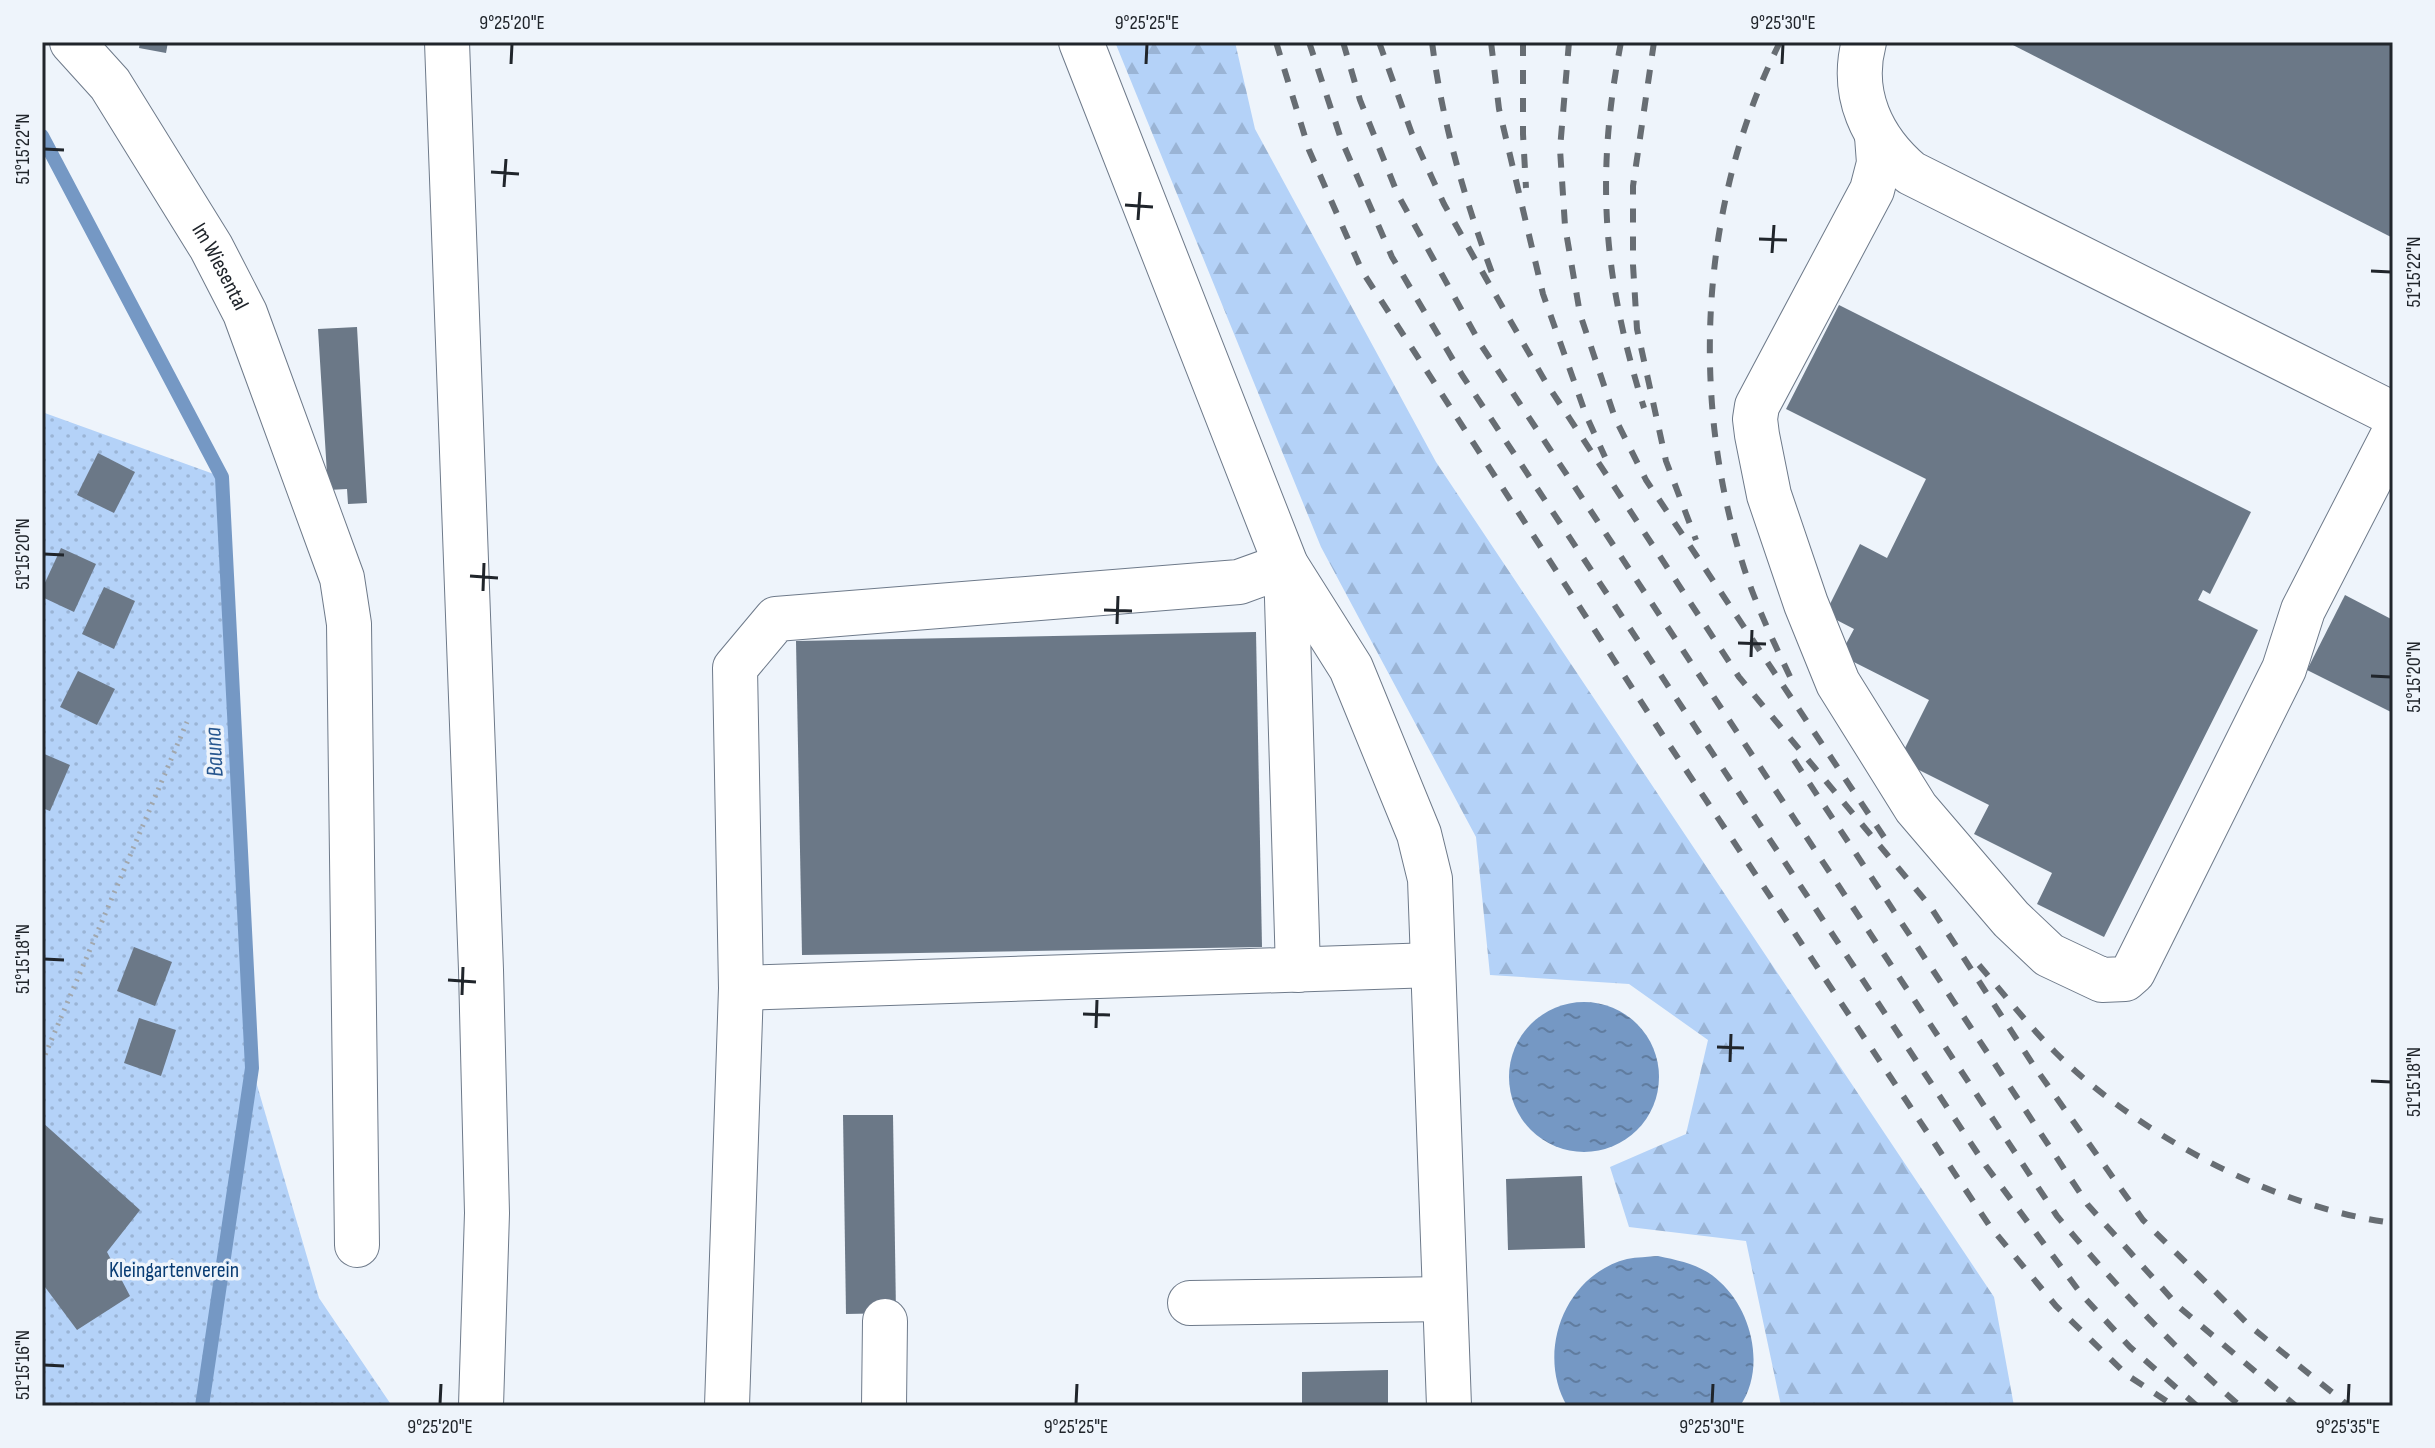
<svg xmlns="http://www.w3.org/2000/svg" width="2435" height="1448" font-family="'Sofia Sans Condensed',sans-serif">
	<style>
		.forest { fill: url(#forest-firs) }
		.garden { fill: url(#garden-dots) }
		.water { fill: url(#water-ripples) }
		.lines { fill: none; stroke-linecap: round; stroke-linejoin: round }
		.stream { stroke: #7598c4; stroke-width: 14 }
		.building { fill: #6b7887 }
		.minor-casing { stroke: #6e7a8a; stroke-width: 46 }
		.major-casing { stroke: #6e7a8a; stroke-width: 46 }
		.path { stroke: #a1a7ad; stroke-width: 5; stroke-dasharray: 2 6; stroke-linecap: butt }
		.minor { stroke: #fff; stroke-width: 44 }
		.major { stroke: #fff; stroke-width: 44 }
		.rail { stroke: #676d73; stroke-width: 6; stroke-dasharray: 14 14; stroke-linecap: butt }
		.ticks { fill: none; stroke: #20252b; stroke-width: 3 }
		.labels { text-anchor: middle; dominant-baseline: central; stroke-width: 7; stroke-linejoin: round; paint-order: stroke }
		.street-label { font-size: 22px; fill: #20252b; stroke: #eef4fb }
		.park-label { font-size: 22px; fill: #093c73; stroke: #eef4fb }
		.water-label { font-size: 24px; font-style: italic; fill: #26568f; stroke: #eef4fb }
		.neatline { fill: none; stroke: #20252b; stroke-width: 3 }
		.ticks-label { font-size: 20px; text-anchor: middle; fill: #20252b }
	</style>
	<defs>
		<pattern id="forest-firs" width="22" height="20" patternUnits="userSpaceOnUse" patternTransform="scale(2)"><rect width="22" height="20" fill="#b4d2f8"/><path d="M5 1l3.5 6h-7zM16 11l3.5 6h-7z" fill="#9ab4d5"/></pattern>
		<pattern id="garden-dots" width="8" height="8" patternUnits="userSpaceOnUse" patternTransform="scale(2)"><rect width="8" height="8" fill="#b4d2f8"/><path d="M2 2h.1M6 6h.1" fill="none" stroke="#9ab4d5" stroke-width="1.8" stroke-linecap="round"/></pattern>
		<pattern id="water-ripples" width="26" height="14" patternUnits="userSpaceOnUse" patternTransform="scale(2)"><rect width="26" height="14" fill="#7598c4"/><path d="M2 4q2-2 4 0t4 0M15 11q2-2 4 0t4 0" fill="none" stroke="#607c9f"/></pattern>
	</defs>
	<rect width="100%" height="100%" fill="#eef4fb"/>
	<!-- forest -->
	<polygon class="forest" points="1115,42 1235,42 1255,129 1436,462 1994,1297 2014,1406 1781,1406 1746,1241 1629,1227 1610,1167 1686,1134 1708,1040 1629,984 1490,975 1476,837 1321,547"/>
	<!-- garden -->
	<polygon class="garden" points="42,412 222,477 252,1068 319,1298 392,1406 42,1406"/>
	<!-- water -->
	<g class="water">
		<circle cx="1584" cy="1077" r="75"/>
		<path d="M1658 1256C1681 1261 1703 1265 1720 1282 1752 1311 1766 1368 1740 1406H1567C1536 1353 1564 1275 1627 1259 1637 1257 1648 1257 1658 1256Z"/>
	</g>
	<g class="lines">
		<!-- stream -->
		<polyline class="stream" points="42,136 222,477 252,1068 202,1406"/>
	</g>
	<!-- building -->
	<g class="building">
		<polygon points="140,42 168,42 166,53 139,48"/>
		<polygon points="2007,42 2393,42 2393,238 2389,236"/>
		<polygon points="1839,305 2251,512 2210,594 2203,590 2198,600 2258,630 2104,937 2037,904 2052,873 1974,834 1989,805 1899,760 1929,700 1840,655 1854,629 1825,614 1860,544 1887,558 1926,479 1786,409"/>
		<polygon points="357,327 367,503 348,504 347,489 328,490 318,329"/>
		<polygon points="98,453 135,472 114,513 77,495"/>
		<polygon points="61,548 96,564 74,612 42,597 42,589"/>
		<polygon points="104,587 135,601 114,649 82,634"/>
		<polygon points="2345,595 2393,620 2393,713 2307,670"/>
		<polygon points="1256,632 1262,947 802,955 796,641"/>
		<polygon points="78,671 115,689 97,725 60,707"/>
		<polygon points="42,753 70,765 50,811 42,808"/>
		<polygon points="134,947 172,962 155,1006 117,991"/>
		<polygon points="139,1018 176,1030 161,1076 124,1063"/>
		<polygon points="843,1115 893,1115 896,1313 846,1314"/>
		<polygon points="42,1122 140,1210 107,1252 130,1296 77,1330 42,1283"/>
		<polygon points="1582,1176 1585,1248 1508,1250 1506,1179"/>
		<polygon points="1388,1370 1388,1406 1302,1406 1302,1372"/>
	</g>
	<g class="lines">
		<defs>
			<g id="minor">
				<path id="s1" d="M72 42 110 84 211 247 245 313 342 578 349 624 357 1245"/>
				<polyline points="1081,42 1286,565 1351,668 1419,834 1430,879 1449,1406"/>
				<path d="M1864 42C1850 94 1872 140 1911 173L2393 414"/>
				<polyline points="1877,136 1879,163 1872,190 1757,406 1755,419 1757,435 1769,495 1806,604 1838,683 1916,808 2011,919 2049,955 2102,980 2125,979 2133,972 2284,669 2303,610 2393,435"/>
				<polyline points="741,988 1433,965"/>
				<polyline points="1190,1303 1445,1299"/>
				<polyline points="727,1406 741,988 735,668 776,619 1239,582 1286,565 1298,970"/>
				<polyline points="884,1406 885,1321"/>
			</g>
			<polyline id="major" points="447,42 481,970 487,1213 481,1406"/>
		</defs>
		<!-- minor casing -->
		<use href="#minor" class="minor-casing"/>
		<!-- major casing -->
		<use href="#major" class="major-casing"/>
		<!-- path -->
		<polyline class="path" points="42,1062 187,722"/>
		<!-- minor -->
		<use href="#minor" class="minor"/>
		<!-- major -->
		<use href="#major" class="major"/>
		<!-- rail -->
		<g class="rail">
			<polyline points="1276,42 1309,150 1362,271 1662,734 1989,1225 2056,1306 2127,1375 2174,1406"/>
			<polyline points="1309,42 1341,139 1392,257 1462,375 1986,1166 2082,1295 2130,1347 2197,1406"/>
			<path d="M1343 42 1360 100 1398 195 1481 345 2057 1216C2114 1284 2173 1347 2240 1406"/>
			<polyline points="1379,42 1412,134 1444,204 1476,261 1545,381 1739,677 1930,906 2034,1066 2143,1220 2251,1327 2349,1406"/>
			<path d="M1432 42C1442 122 1464 197 1492 273"/>
			<polyline points="1491,42 1499,109 1543,294 1586,415 1605,457"/>
			<polyline points="1523,42 1523,134 1526,188"/>
			<polyline points="1569,42 1560,149 1565,226 1580,314 1615,418 1646,480 1884,837"/>
			<path d="M1621 42C1595 177 1603 277 1644 408"/>
			<polyline points="1654,42 1633,186 1633,265 1637,329 1666,461 1696,540"/>
			<path d="M1780 42C1700 203 1689 397 1744 568 1757 608 1776 647 1794 685"/>
			<polyline points="1794,760 2088,1205 2179,1307 2296,1406"/>
			<path d="M1979 965C2004 994 2028 1025 2055 1052 2139 1135 2275 1208 2393 1223"/>
		</g>
	</g>
	<!-- ticks -->
	<path class="ticks" d="M511 64 512 44M1146 64 1147 44M1782 64 1783 44M44 149 64 150M491 172 519 174M504 187 506 159M1125 205 1153 207M1138 220 1140 192M1759 239 1787 240M1772 253 1774 225M2371 271 2391 272M44 554 64 555M470 576 498 578M483 591 484 563M1104 610 1132 611M1117 624 1118 596M1738 643 1766 644M1751 657 1752 630M2371 676 2391 677M44 959 64 960M448 980 476 982M462 995 463 967M1083 1014 1110 1015M1096 1028 1097 1000M1717 1047 1744 1048M1730 1062 1731 1034M2371 1081 2391 1082M44 1365 64 1366M440 1404 441 1384M1076 1404 1077 1384M1712 1404 1713 1384M2348 1404 2349 1384"/>
	<g class="labels">
		<!-- street labels -->
		<g class="street-label">
			<text stroke="none"><textPath href="#s1" startOffset="270">Im Wiesental</textPath></text>
		</g>
		<!-- park labels -->
		<g class="park-label">
			<text x="174" y="1270">Kleingartenverein</text>
		</g>
		<!-- water labels -->
		<g class="water-label">
			<text transform="translate(214 752) rotate(-93)">Bauna</text>
		</g>
	</g>
	<!-- border -->
	<rect width="2435" height="1448" fill="none" stroke="#eef4fb" stroke-width="88"/>
	<rect x="44" y="44" width="2347" height="1360" class="neatline"/>
	<g class="ticks-label">
		<text x="512" y="29">9°25'20"E</text>
		<text x="1147" y="29">9°25'25"E</text>
		<text x="1783" y="29">9°25'30"E</text>
		<text transform="translate(22 149) rotate(-90)" y="7">51°15'22"N</text>
		<text transform="translate(2413 272) rotate(-90)" y="7">51°15'22"N</text>
		<text transform="translate(22 554) rotate(-90)" y="7">51°15'20"N</text>
		<text transform="translate(2413 677) rotate(-90)" y="7">51°15'20"N</text>
		<text transform="translate(22 959) rotate(-90)" y="7">51°15'18"N</text>
		<text transform="translate(2413 1082) rotate(-90)" y="7">51°15'18"N</text>
		<text transform="translate(22 1365) rotate(-90)" y="7">51°15'16"N</text>
		<text x="440" y="1433">9°25'20"E</text>
		<text x="1076" y="1433">9°25'25"E</text>
		<text x="1712" y="1433">9°25'30"E</text>
		<text x="2348" y="1433">9°25'35"E</text>
	</g>
</svg>
